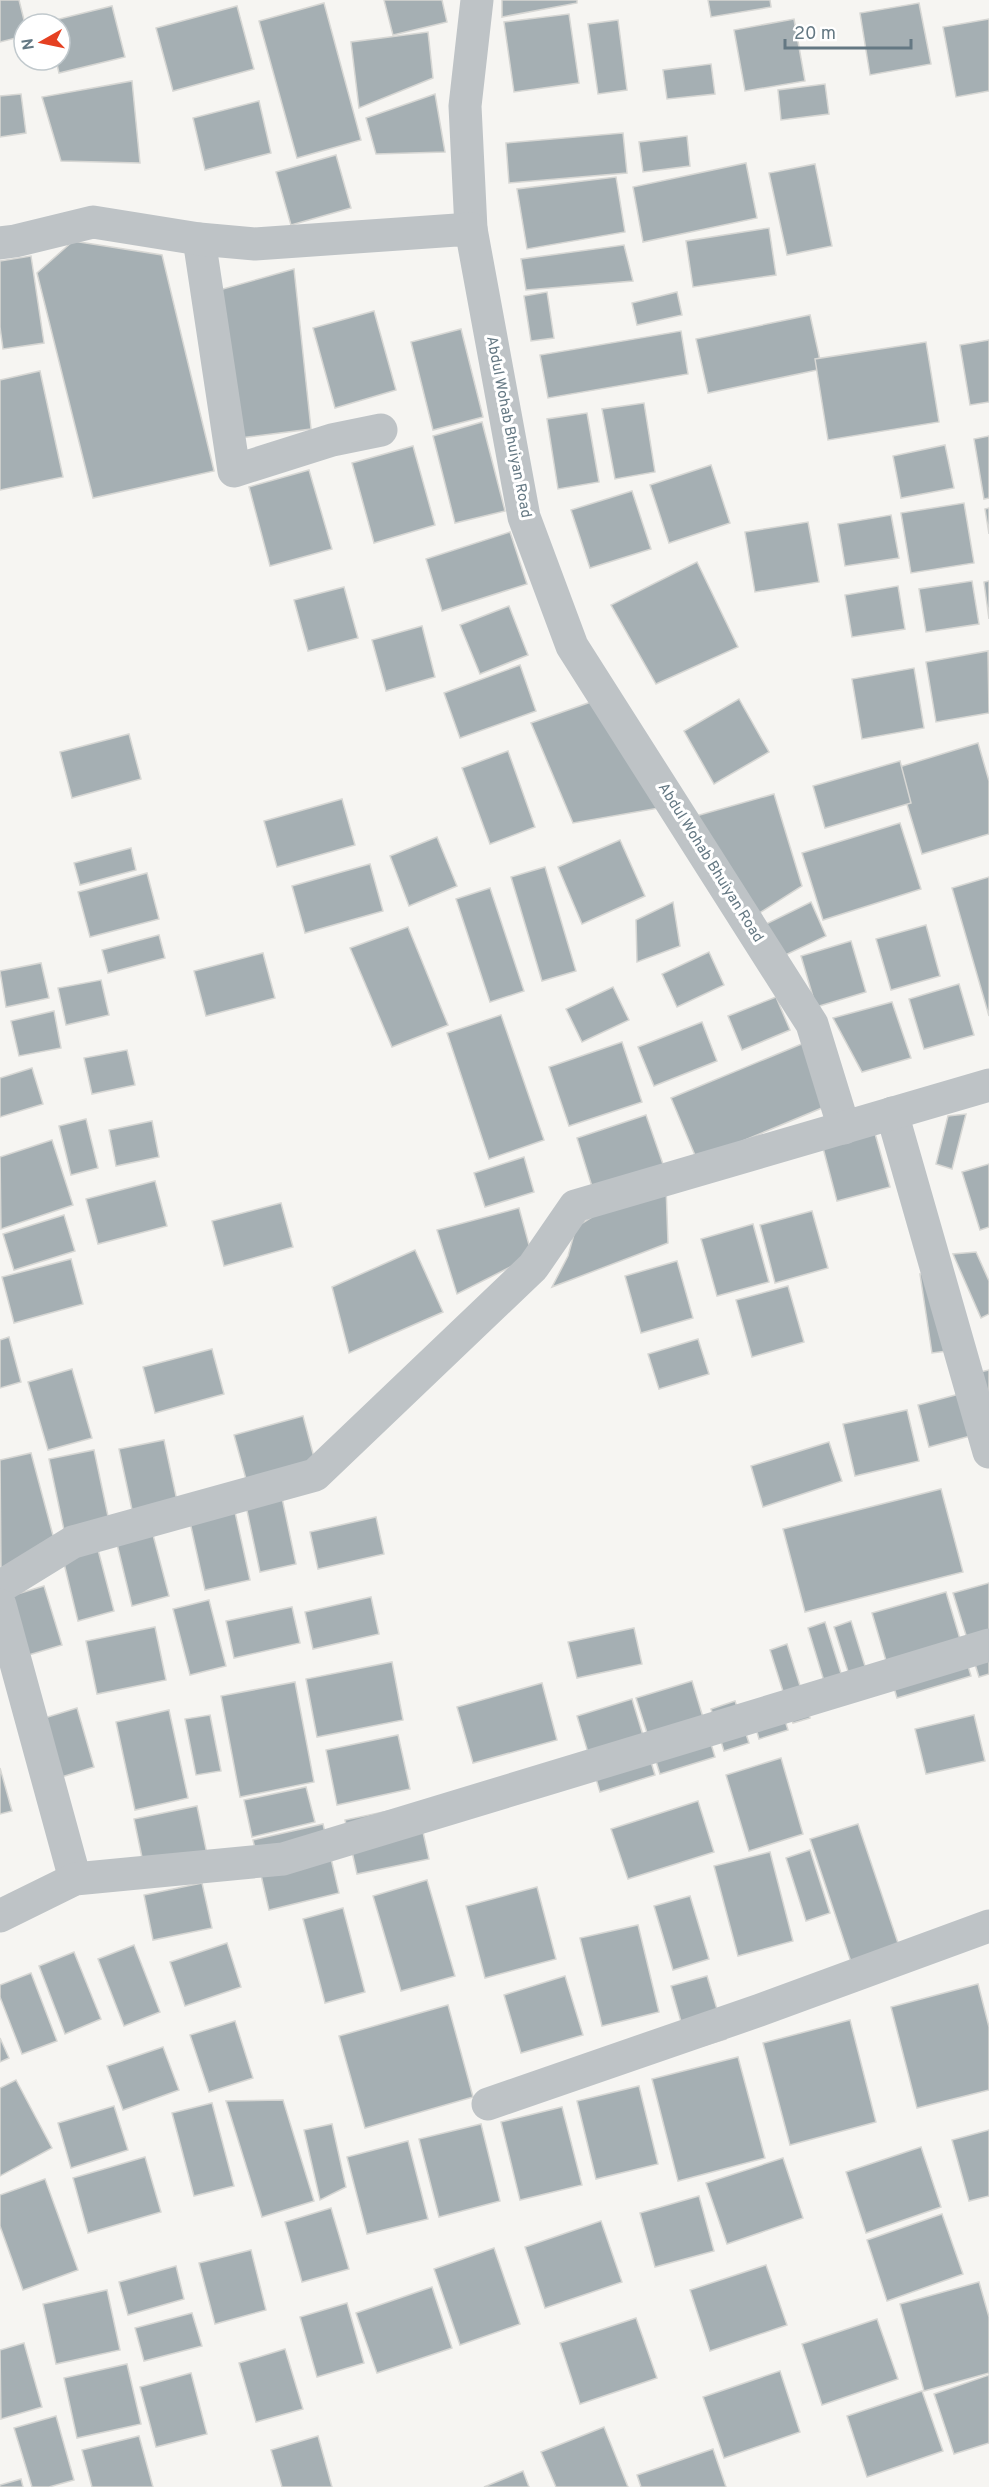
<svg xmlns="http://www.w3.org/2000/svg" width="989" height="2487" font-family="Overpass,sans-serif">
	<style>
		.building { fill: #a5afb3; stroke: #d7d7d4; stroke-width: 1.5 }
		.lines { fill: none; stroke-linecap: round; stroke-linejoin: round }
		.minor { stroke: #bec3c6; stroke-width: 33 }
		.labels { text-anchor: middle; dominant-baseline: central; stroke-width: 6; stroke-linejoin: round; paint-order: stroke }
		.street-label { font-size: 15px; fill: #647883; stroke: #fff }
	</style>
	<rect width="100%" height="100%" fill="#f6f5f2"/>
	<!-- building -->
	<g class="building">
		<polygon points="0,0 19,0 25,24 24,36 0,42"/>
		<polygon points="384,0 442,0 447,22 393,35"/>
		<polygon points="502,0 577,0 577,3 502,17"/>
		<polygon points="708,0 770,0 771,7 711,17"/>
		<polygon points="324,3 361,140 297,158 259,21"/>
		<polygon points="919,3 931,64 870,75 860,13"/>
		<polygon points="112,6 125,57 59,73 56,60 60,60 60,24 47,24 47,22"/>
		<polygon points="237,6 254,69 173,91 156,28"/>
		<polygon points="569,14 579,83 514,92 504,22"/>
		<polygon points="794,19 805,81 745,91 734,30"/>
		<polygon points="989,19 989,91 956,97 943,27"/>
		<polygon points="618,20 627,90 598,94 588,24"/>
		<polygon points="428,32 433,78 359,108 351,42"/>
		<polygon points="711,64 715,94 667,99 663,70"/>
		<polygon points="132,81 140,163 61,161 42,97"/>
		<polygon points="825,84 829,114 781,120 778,90"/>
		<polygon points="21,94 26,133 0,137 0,96"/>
		<polygon points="435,94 445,152 376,154 366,118"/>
		<polygon points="259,101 271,153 205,170 193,118"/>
		<polygon points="623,133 627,173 509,183 506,143"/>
		<polygon points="687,136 690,166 643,172 639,142"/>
		<polygon points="336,155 351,208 291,225 276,172"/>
		<polygon points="746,163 757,218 643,242 633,187"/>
		<polygon points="815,164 832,246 787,255 769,173"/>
		<polygon points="616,177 625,232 527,249 517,189"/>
		<polygon points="769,228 776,275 693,287 686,241"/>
		<polygon points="73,241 162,255 214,471 93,498 37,273"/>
		<polygon points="624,245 633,281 526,290 521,259"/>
		<polygon points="31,256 44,343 3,349 0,327 0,261"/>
		<polygon points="294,269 311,429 232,439 205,294"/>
		<polygon points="547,292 554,338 531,341 524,296"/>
		<polygon points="677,292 682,315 637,325 632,303"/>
		<polygon points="374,311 396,390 335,408 313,328"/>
		<polygon points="810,315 822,369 708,393 696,339"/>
		<polygon points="461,329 483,417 433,430 411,342"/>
		<polygon points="681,331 688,374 548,398 540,355"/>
		<polygon points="989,340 989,402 970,405 960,345"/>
		<polygon points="926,342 939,422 828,440 815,359"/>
		<polygon points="40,371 63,477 0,490 0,380"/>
		<polygon points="644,403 655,472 615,479 602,409"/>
		<polygon points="587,413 599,482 558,489 547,419"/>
		<polygon points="482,422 505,511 455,523 433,436"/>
		<polygon points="989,436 989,498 984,499 974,439"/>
		<polygon points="945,445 954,488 901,498 893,456"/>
		<polygon points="413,446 435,525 374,543 352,463"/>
		<polygon points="711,465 730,523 669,543 650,485"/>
		<polygon points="309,470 332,549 270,566 249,487"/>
		<polygon points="632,491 651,549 590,568 571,510"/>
		<polygon points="964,503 974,563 911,573 901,513"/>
		<polygon points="989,508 989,534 985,509"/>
		<polygon points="891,515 899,558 845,566 838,524"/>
		<polygon points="808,522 819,582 755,592 745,532"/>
		<polygon points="510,532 527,584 442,611 426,559"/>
		<polygon points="697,562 738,647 656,684 611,605"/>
		<polygon points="972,581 979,624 926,632 919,589"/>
		<polygon points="989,581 989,619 984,582"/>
		<polygon points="898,586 905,629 852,637 845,595"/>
		<polygon points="344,587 358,638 308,651 294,600"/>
		<polygon points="509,606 528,655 480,674 460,625"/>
		<polygon points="422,626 435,677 386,691 372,640"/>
		<polygon points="988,651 989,713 936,722 926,662"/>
		<polygon points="520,665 536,711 460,738 444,693"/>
		<polygon points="914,668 924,728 862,739 852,679"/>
		<polygon points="739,699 769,752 714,784 684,731"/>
		<polygon points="591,702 659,808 573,823 531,723"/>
		<polygon points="129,734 141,779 72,798 60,752"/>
		<polygon points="978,743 989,781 989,834 922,854 896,768"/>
		<polygon points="508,751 535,827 490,844 462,768"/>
		<polygon points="900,761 911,803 825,828 813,786"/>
		<polygon points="774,794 802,886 753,917 689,818"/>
		<polygon points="342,799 355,845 277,867 264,821"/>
		<polygon points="900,823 921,889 823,920 802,853"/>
		<polygon points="437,837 457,886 409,906 390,856"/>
		<polygon points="620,840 645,896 582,924 558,867"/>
		<polygon points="131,848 136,870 80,885 74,863"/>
		<polygon points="370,864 383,911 305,933 292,886"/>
		<polygon points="545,867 576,971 542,981 511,877"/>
		<polygon points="147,873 159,919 90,937 78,892"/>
		<polygon points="989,877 989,1016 952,888"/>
		<polygon points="490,888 524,991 490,1002 456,899"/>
		<polygon points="673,902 680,946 637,962 636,920"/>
		<polygon points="811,902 826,936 779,958 764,925"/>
		<polygon points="926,925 940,976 891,990 876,939"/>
		<polygon points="408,927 448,1025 392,1047 350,948"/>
		<polygon points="159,935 165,958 108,973 102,950"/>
		<polygon points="851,941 866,992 816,1007 801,956"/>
		<polygon points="709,952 724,985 677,1007 662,974"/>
		<polygon points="263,953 275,998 206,1016 194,971"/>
		<polygon points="41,963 49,998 6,1007 0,971"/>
		<polygon points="101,980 109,1015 66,1025 58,988"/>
		<polygon points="959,984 974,1035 924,1049 909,999"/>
		<polygon points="613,987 629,1020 582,1042 566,1009"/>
		<polygon points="776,997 790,1030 742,1050 728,1016"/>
		<polygon points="892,1002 911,1058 862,1072 833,1018"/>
		<polygon points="54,1011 61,1048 19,1056 11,1021"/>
		<polygon points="501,1015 544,1140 489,1159 447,1033"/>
		<polygon points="702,1022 717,1061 654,1086 638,1047"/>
		<polygon points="622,1042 642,1102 569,1126 549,1067"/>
		<polygon points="804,1043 829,1105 697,1160 671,1098"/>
		<polygon points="127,1050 135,1085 92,1094 84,1058"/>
		<polygon points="32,1068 43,1104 0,1117 0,1078"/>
		<polygon points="966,1114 952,1169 936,1164 948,1116"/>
		<polygon points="646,1115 664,1167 594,1193 577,1138"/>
		<polygon points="86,1119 98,1168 71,1175 59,1126"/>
		<polygon points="152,1121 159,1157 116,1166 109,1130"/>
		<polygon points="874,1130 890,1187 837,1201 822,1144"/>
		<polygon points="52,1140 73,1205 1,1229 0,1157"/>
		<polygon points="524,1157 534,1192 485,1207 474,1173"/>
		<polygon points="989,1164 989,1227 980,1230 962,1172"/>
		<polygon points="155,1181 167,1226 98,1244 86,1199"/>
		<polygon points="666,1186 668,1243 552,1287 568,1256 576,1227 603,1210"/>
		<polygon points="281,1203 293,1247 224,1266 212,1221"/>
		<polygon points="519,1208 532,1256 457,1294 437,1230"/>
		<polygon points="812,1211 828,1268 775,1283 760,1225"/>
		<polygon points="64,1215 75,1251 14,1270 3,1234"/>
		<polygon points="753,1224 769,1282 717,1296 701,1239"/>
		<polygon points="415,1250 443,1312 349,1353 332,1287"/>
		<polygon points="976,1252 989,1281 989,1314 981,1318 953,1254"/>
		<polygon points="71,1259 83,1304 14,1323 2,1277"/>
		<polygon points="677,1261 693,1318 641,1333 625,1276"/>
		<polygon points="920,1274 933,1275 947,1351 932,1353"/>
		<polygon points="788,1286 804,1342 752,1357 736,1300"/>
		<polygon points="9,1337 21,1382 0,1388 0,1340"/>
		<polygon points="698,1339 709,1374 659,1389 648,1354"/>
		<polygon points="212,1349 224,1394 155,1413 143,1367"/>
		<polygon points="72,1369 92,1438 48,1450 28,1382"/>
		<polygon points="989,1370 989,1400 980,1372"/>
		<polygon points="963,1393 974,1435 929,1447 918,1405"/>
		<polygon points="907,1410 919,1461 855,1476 843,1424"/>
		<polygon points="303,1416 315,1461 246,1479 234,1435"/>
		<polygon points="164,1440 179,1510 134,1519 119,1449"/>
		<polygon points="829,1442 842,1481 763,1507 751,1466"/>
		<polygon points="94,1450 109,1521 64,1530 49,1459"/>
		<polygon points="31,1453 55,1543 1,1568 0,1460"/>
		<polygon points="941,1489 963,1572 805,1612 783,1529"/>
		<polygon points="282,1498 296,1564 260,1572 246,1506"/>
		<polygon points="235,1512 250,1580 205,1590 190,1522"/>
		<polygon points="376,1517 384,1554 318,1569 310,1532"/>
		<polygon points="152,1531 169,1596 132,1606 116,1540"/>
		<polygon points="97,1546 114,1611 78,1621 62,1555"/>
		<polygon points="989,1583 989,1674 979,1677 953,1593"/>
		<polygon points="44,1586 62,1645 22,1657 4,1598"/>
		<polygon points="946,1592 971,1676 897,1698 872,1613"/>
		<polygon points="371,1597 379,1634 313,1649 305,1612"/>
		<polygon points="209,1600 226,1666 190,1675 173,1609"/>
		<polygon points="292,1607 300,1643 234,1658 226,1621"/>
		<polygon points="851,1621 874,1695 857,1700 834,1627"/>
		<polygon points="825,1622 848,1696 830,1701 808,1628"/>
		<polygon points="155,1627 166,1680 97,1694 86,1641"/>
		<polygon points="634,1628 642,1664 577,1678 568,1642"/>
		<polygon points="787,1644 810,1718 793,1723 770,1650"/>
		<polygon points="392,1662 403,1720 317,1737 306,1679"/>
		<polygon points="692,1681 715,1757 660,1774 636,1698"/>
		<polygon points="295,1682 314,1782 240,1797 221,1696"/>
		<polygon points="542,1683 557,1740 473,1763 457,1707"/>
		<polygon points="777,1695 788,1730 759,1739 749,1704"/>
		<polygon points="632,1699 655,1775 600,1792 577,1716"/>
		<polygon points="735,1701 749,1743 724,1751 711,1709"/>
		<polygon points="77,1708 94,1767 55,1779 38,1720"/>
		<polygon points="169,1710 188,1798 135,1810 116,1722"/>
		<polygon points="210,1715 221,1771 196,1775 185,1719"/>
		<polygon points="974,1715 985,1761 926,1774 915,1729"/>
		<polygon points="398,1735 410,1789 337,1805 326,1750"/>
		<polygon points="781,1758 803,1834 749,1851 726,1775"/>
		<polygon points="0,1768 12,1811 0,1814"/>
		<polygon points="306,1787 315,1822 252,1837 244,1800"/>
		<polygon points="698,1801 714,1852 628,1879 611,1829"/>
		<polygon points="417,1805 429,1859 357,1874 345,1820"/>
		<polygon points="197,1806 207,1854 144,1867 134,1819"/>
		<polygon points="323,1824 339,1893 269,1910 253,1840"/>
		<polygon points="858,1824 899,1946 851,1962 810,1839"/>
		<polygon points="810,1850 830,1913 806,1921 786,1858"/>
		<polygon points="770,1852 793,1941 738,1956 714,1866"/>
		<polygon points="427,1880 455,1976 401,1991 373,1896"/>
		<polygon points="202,1883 212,1928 153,1940 144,1895"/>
		<polygon points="537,1887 556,1959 485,1978 466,1906"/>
		<polygon points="690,1896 709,1959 673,1970 654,1906"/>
		<polygon points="343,1908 365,1992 325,2003 303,1919"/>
		<polygon points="638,1925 659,2012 602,2026 580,1938"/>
		<polygon points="227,1943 241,1987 185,2006 170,1962"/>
		<polygon points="134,1945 160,2012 124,2026 98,1959"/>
		<polygon points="74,1952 101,2019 65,2034 39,1966"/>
		<polygon points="31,1973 57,2041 22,2054 0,1997 0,1985"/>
		<polygon points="565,1976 583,2035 521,2053 504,1995"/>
		<polygon points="707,1976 726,2039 689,2050 671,1986"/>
		<polygon points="978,1984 989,2027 989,2090 917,2108 891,2007"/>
		<polygon points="448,2005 473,2097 365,2128 339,2036"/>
		<polygon points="850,2020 876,2122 790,2145 763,2043"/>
		<polygon points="235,2021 253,2078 209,2092 190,2035"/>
		<polygon points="0,2038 9,2058 0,2062"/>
		<polygon points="163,2047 179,2090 123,2110 107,2066"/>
		<polygon points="738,2057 765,2158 678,2181 652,2079"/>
		<polygon points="16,2080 52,2148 0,2176 0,2088"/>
		<polygon points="639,2086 658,2164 596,2179 577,2101"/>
		<polygon points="283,2100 314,2201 262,2217 226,2101"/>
		<polygon points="212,2103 234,2186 194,2196 172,2113"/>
		<polygon points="114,2106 128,2150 71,2168 58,2123"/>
		<polygon points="562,2107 582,2185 520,2200 501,2122"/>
		<polygon points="332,2124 346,2187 320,2200 304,2130"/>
		<polygon points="481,2124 500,2201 439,2217 419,2139"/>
		<polygon points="989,2130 989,2196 969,2201 952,2140"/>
		<polygon points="408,2141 428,2219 367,2234 347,2157"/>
		<polygon points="921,2147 941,2207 866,2233 846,2172"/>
		<polygon points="145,2157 161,2212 88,2233 73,2178"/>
		<polygon points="783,2158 803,2218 727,2244 706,2183"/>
		<polygon points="45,2179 78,2270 23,2290 0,2226 0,2195"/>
		<polygon points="699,2196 714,2251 655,2267 640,2213"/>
		<polygon points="331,2208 349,2269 302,2282 285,2222"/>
		<polygon points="942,2214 963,2274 887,2301 867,2240"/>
		<polygon points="601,2221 622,2282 545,2308 525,2247"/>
		<polygon points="494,2248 520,2324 460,2345 434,2269"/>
		<polygon points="251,2250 266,2310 215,2324 199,2263"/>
		<polygon points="766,2265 787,2325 710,2351 690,2290"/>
		<polygon points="176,2266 184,2299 128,2315 119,2282"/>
		<polygon points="979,2282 989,2317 989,2373 924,2391 900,2304"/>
		<polygon points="432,2287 452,2348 377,2373 356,2313"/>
		<polygon points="107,2290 120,2350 56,2364 43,2304"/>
		<polygon points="347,2303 364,2363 317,2377 300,2317"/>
		<polygon points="192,2313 202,2346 144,2361 135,2328"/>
		<polygon points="636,2318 657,2378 580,2404 560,2343"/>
		<polygon points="877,2319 898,2379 822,2405 802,2344"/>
		<polygon points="24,2343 42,2407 1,2419 0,2350"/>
		<polygon points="285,2349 303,2409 256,2422 239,2363"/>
		<polygon points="127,2364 141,2424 77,2438 64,2378"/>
		<polygon points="780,2371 800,2432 724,2458 703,2397"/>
		<polygon points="191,2373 207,2434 156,2447 140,2387"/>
		<polygon points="989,2375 989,2443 954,2454 934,2394"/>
		<polygon points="922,2391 943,2451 867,2477 847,2416"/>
		<polygon points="56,2416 74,2480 49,2487 32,2487 14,2428"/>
		<polygon points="604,2427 628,2487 556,2487 541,2452"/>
		<polygon points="139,2436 153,2487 92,2487 82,2450"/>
		<polygon points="318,2436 332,2487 282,2487 271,2450"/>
		<polygon points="713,2449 726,2487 641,2487 637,2475"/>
		<polygon points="523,2471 529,2487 484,2487"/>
		<polygon points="21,2479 23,2487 0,2487 0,2485"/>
	</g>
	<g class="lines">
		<!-- minor -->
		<g class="minor">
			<polyline points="471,229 465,106 477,0"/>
			<polyline points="199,239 234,471 332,440 381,430"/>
			<polyline points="0,243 15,241 93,222 199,239 255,244 471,229 524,517 572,646 812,1024 844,1128"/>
			<polyline points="892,1113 989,1452"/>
			<polyline points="0,1587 73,1542 315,1475 533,1267 575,1206 989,1085"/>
			<polyline points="0,1605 75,1879"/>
			<polyline points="0,1916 75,1879 283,1859 989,1645"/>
			<polyline points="488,2104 760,2010 989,1926"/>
		</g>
	</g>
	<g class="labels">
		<!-- street labels -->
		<g class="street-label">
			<text transform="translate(508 427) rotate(79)">Abdul Wohab Bhuiyan Road</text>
			<text transform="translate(710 863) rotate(58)">Abdul Wohab Bhuiyan Road</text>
		</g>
	</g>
	<!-- north arrow -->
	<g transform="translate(42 42) rotate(261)"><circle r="28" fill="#ffffff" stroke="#c1c9cd" stroke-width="1.5"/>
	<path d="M0-4.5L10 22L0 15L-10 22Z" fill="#e54022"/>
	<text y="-9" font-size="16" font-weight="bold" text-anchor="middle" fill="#647883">N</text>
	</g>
	<!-- scale -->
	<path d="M785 39v9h126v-9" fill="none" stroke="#647883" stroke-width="3"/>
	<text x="794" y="39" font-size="18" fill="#647883" stroke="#ffffff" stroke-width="4.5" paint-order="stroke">20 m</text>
</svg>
